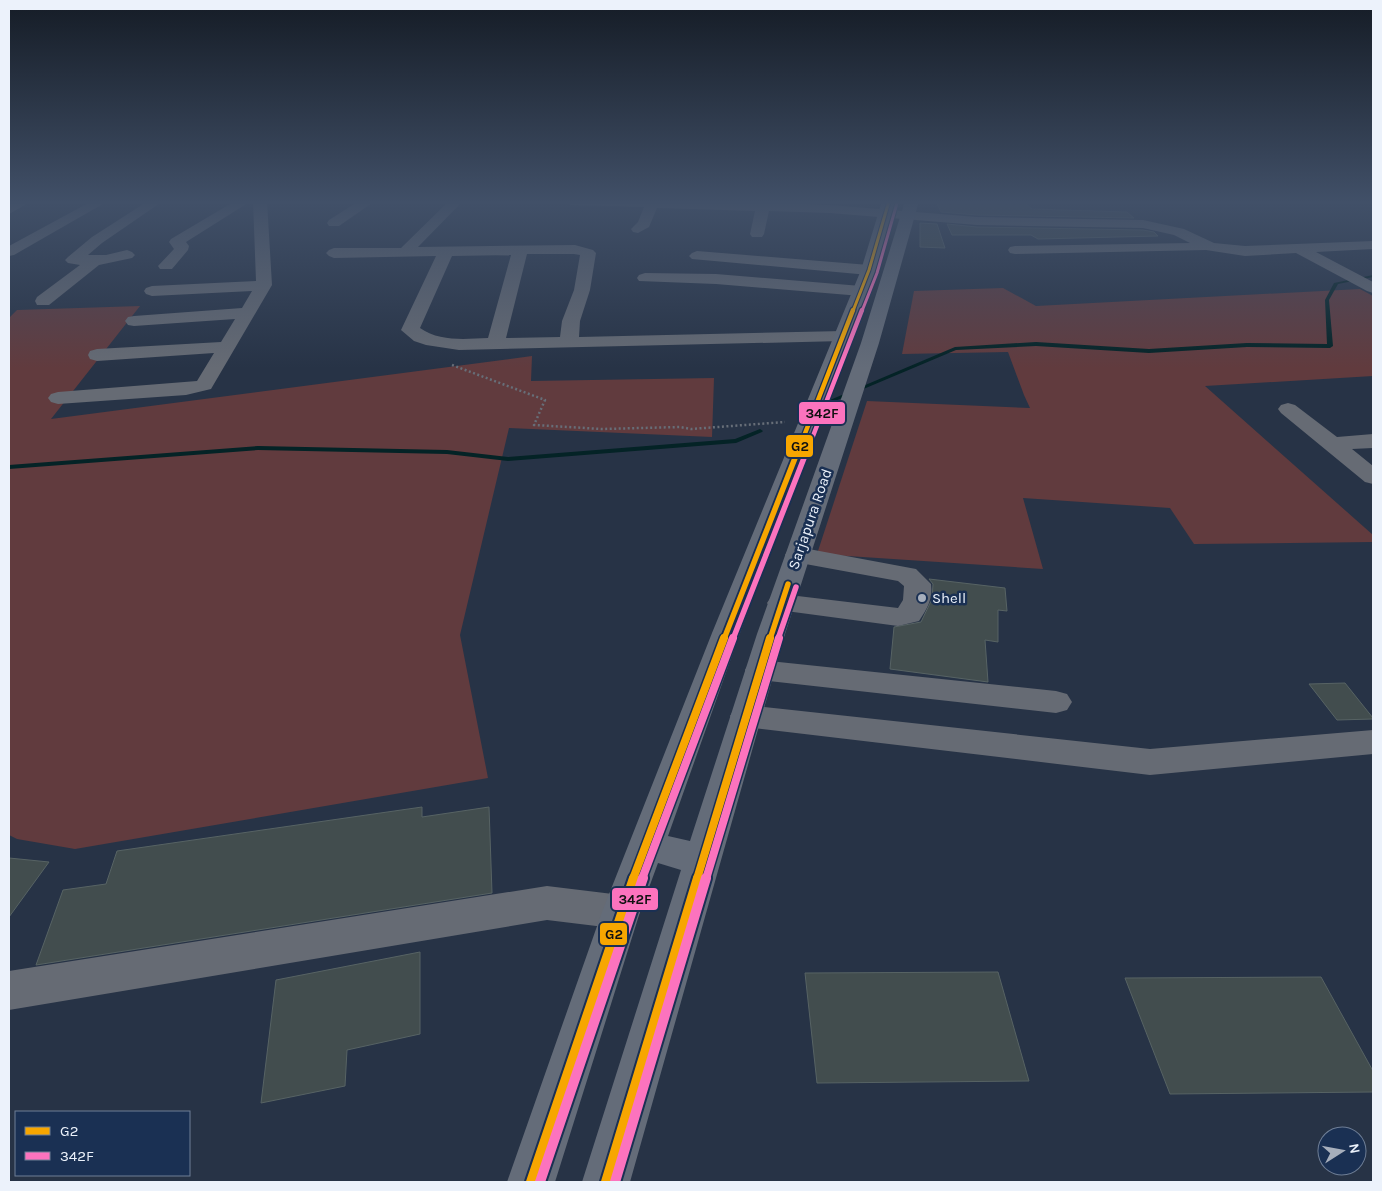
<svg xmlns="http://www.w3.org/2000/svg" width="1382" height="1191" font-family="Karla,sans-serif">
	<style>
		.green { fill: #613b3e }
		.lines { fill: none; stroke-linecap: round; stroke-linejoin: round }
		.stream { fill: #042326; fill-rule: evenodd }
		.building { fill: #424d4e; stroke: #576364 }
		.path { stroke: #676e78; stroke-width: 2.5; stroke-dasharray: 2 2.5; stroke-linecap: butt }
		.minor { fill: #666b74; fill-rule: evenodd }
		.major { fill: #646c79; fill-rule: evenodd }
		.bus-1-far4-casing { stroke: #1a3053; stroke-width: 5 }
		.bus-1-far3-casing { stroke: #1a3053; stroke-width: 7 }
		.bus-1-far2-casing { stroke: #1a3053; stroke-width: 9 }
		.bus-1-far1-casing { stroke: #1a3053; stroke-width: 11 }
		.bus-1-casing { stroke: #1a3053; stroke-width: 14 }
		.bus-2-far4-casing { stroke: #1a3053; stroke-width: 5 }
		.bus-2-far3-casing { stroke: #1a3053; stroke-width: 7 }
		.bus-2-far2-casing { stroke: #1a3053; stroke-width: 9 }
		.bus-2-far1-casing { stroke: #1a3053; stroke-width: 11 }
		.bus-2-casing { stroke: #1a3053; stroke-width: 14 }
		.bus-1-far4 { stroke: #f7a600; stroke-width: 3 }
		.bus-1-far3 { stroke: #f7a600; stroke-width: 4.5 }
		.bus-1-far2 { stroke: #f7a600; stroke-width: 5.5 }
		.bus-1-far1 { stroke: #f7a600; stroke-width: 8 }
		.bus-1 { stroke: #f7a600; stroke-width: 10 }
		.bus-2-far4 { stroke: #fc73be; stroke-width: 3 }
		.bus-2-far3 { stroke: #fc73be; stroke-width: 4.5 }
		.bus-2-far2 { stroke: #fc73be; stroke-width: 5.5 }
		.bus-2-far1 { stroke: #fc73be; stroke-width: 8 }
		.bus-2 { stroke: #fc73be; stroke-width: 10 }
		.poi-dot { fill: #a7afbc; stroke: #1a3053; stroke-width: 2 }
		.labels { text-anchor: middle; dominant-baseline: central; stroke-width: 5; stroke-linejoin: round; paint-order: stroke }
		.street-label { font-size: 15px; fill: #ecf2fb; stroke: #1a3053 }
		.poi-label { font-size: 15px; fill: #ecf2fb; stroke: #1a3053; text-anchor: start }
		.line-badge { stroke: #1a3053; stroke-width: 2 }
		.pale-badge-label { font-size: 14px; text-anchor: middle; font-weight: bold; fill: #111 }
	</style>
	<rect width="100%" height="100%" fill="#273346"/>
	<!-- green -->
	<g class="green">
		<polygon points="1003,288 1036,306 1360,289 1373,296 1373,376 1205,386 1373,535 1373,542 1194,544 1170,508 1023,498 1043,569 817,554 867,401 1030,408 1024,395 1008,352 902,354 914,291"/>
		<polygon points="140,306 51,419 532,356 531,381 714,378 712,437 509,428 460,635 488,778 75,849 17,839 9,835 9,318 17,310"/>
	</g>
	<g class="lines">
		<!-- stream -->
		<g class="stream">
			<polygon points="1373,275 1373,277 1338,284 1329,300 1333,346 1330,348 1247,347 1149,353 1036,346 956,350 835,401 831,401 830,400 955,347 1036,342 1149,349 1247,343 1327,344 1325,300 1334,283"/>
			<polygon points="760,429 763,431 762,432 736,443 508,461 447,454 258,450 9,469 9,465 258,446 447,450 508,457 735,439"/>
		</g>
	</g>
	<!-- building -->
	<g class="building">
		<polygon points="936,201 1022,201 1032,209 1127,212 1134,218 977,215 941,212"/>
		<polygon points="920,223 937,224 945,248 920,247"/>
		<polygon points="947,224 977,227 1143,230 1154,232 1158,236 1038,239 1031,235 952,235"/>
		<polygon points="929,579 1005,588 1007,611 998,610 998,642 985,640 988,682 890,669 894,627 921,622 932,599 933,584"/>
		<polygon points="1345,683 1373,718 1373,719 1337,720 1309,684"/>
		<polygon points="422,807 422,817 489,807 492,893 36,965 63,890 106,884 117,851"/>
		<polygon points="9,858 49,862 9,917"/>
		<polygon points="420,952 420,1034 347,1050 345,1086 261,1103 276,980"/>
		<polygon points="998,972 1029,1081 817,1083 805,973"/>
		<polygon points="1321,977 1373,1071 1373,1092 1170,1094 1125,978"/>
	</g>
	<g class="lines">
		<!-- path -->
		<polyline class="path" points="452,365 545,400 534,425 602,429 680,427 691,429 785,422"/>
		<!-- minor -->
		<g class="minor">
			<polygon points="15,201 32,201 9,214 9,205"/>
			<polygon points="92,201 108,201 14,255 9,256 9,246"/>
			<polygon points="148,201 163,201 102,243 88,255 106,255 127,250 132,252 135,255 132,258 99,265 49,305 37,305 35,301 37,297 80,265 68,263 65,260 68,257 92,237"/>
			<polygon points="235,201 251,201 186,242 189,246 188,250 172,269 160,269 158,266 174,249 169,242 171,239"/>
			<polygon points="253,201 267,201 272,285 211,389 186,395 58,404 51,402 48,398 51,394 58,392 197,381 214,353 97,361 90,359 88,355 90,351 97,349 221,342 235,319 134,326 128,325 125,321 128,317 134,316 242,308 252,291 152,296 146,294 144,291 146,288 152,286 256,281"/>
			<polygon points="359,201 375,201 339,226 329,226 327,223 329,220"/>
			<path d="M449 201H463L418 247 575 245 593 250 596 253 590 290 580 321 579 337 843 331 849 332 852 336 849 340 843 341 459 350 426 345 414 341 401 330 436 256 334 258 329 256 326 253 329 250 334 248H401ZM527 254H574L580 255 574 290 562 321 560 337 506 338ZM511 255 488 338C465 339 440 342 420 328L452 256Z"/>
			<polygon points="565,201 710,201 830,205 977,217 1143,220 1184,229 1214,243 1245,246 1373,241 1373,249 1316,252 1373,282 1373,293 1367,291 1296,253 1245,256 1206,250 1015,254 1010,253 1008,250 1010,247 1015,246 1190,243 1174,235 1143,228 977,225 830,213 769,211 764,234 762,237 752,237 750,234 755,211 657,208 649,227 638,233 633,232 631,229 638,222 644,207 571,205"/>
			<polygon points="697,251 869,265 875,267 877,270 875,273 869,275 692,259 689,256 692,253"/>
			<polygon points="645,273 716,274 861,286 867,288 869,291 867,294 861,296 716,284 639,281 637,278 639,275"/>
			<polygon points="1288,403 1295,405 1337,437 1373,434 1373,448 1352,449 1373,466 1373,484 1365,482 1281,413 1278,409 1281,405"/>
			<path d="M798 547 916 569 931 584C933 599 927 609 919 621L898 626 771 609 767 603 771 597 781 594 898 608 903 600 904 586 898 581 789 561 785 555 789 549Z"/>
			<polygon points="760,660 1056,691 1067,694 1072,702 1067,710 1056,713 760,680 749,677 745,670 749,663"/>
			<polygon points="746,705 1150,749 1373,730 1373,754 1150,775 746,727 735,724 730,716 735,708"/>
			<polygon points="547,886 621,895 635,900 640,912 635,924 621,929 547,920 9,1010 9,971"/>
		</g>
		<!-- major -->
		<polygon class="major" points="882,201 896,201 877,270 740,633 668,836 690,841 757,634 861,343 905,201 919,201 879,343 785,634 630,1182 582,1182 681,870 658,863 640,912 555,1182 507,1182 602,912 712,633 861,270"/>
		<defs>
			<polyline id="bus-1-far4" points="853,311 869,270 889,201"/>
			<polyline id="bus-1-far3" points="797,454 853,310"/>
			<g id="bus-1-far2">
				<polyline points="724,639 797,453"/>
				<polyline points="770,639 788,584"/>
			</g>
			<g id="bus-1-far1">
				<polyline points="633,879 724,638"/>
				<polyline points="697,879 770,638"/>
			</g>
			<g id="bus-1">
				<polyline points="531,1182 634,878"/>
				<polyline points="606,1182 698,878"/>
			</g>
			<polyline id="bus-2-far4" points="862,311 877,273 897,203"/>
			<polyline id="bus-2-far3" points="806,454 862,310"/>
			<g id="bus-2-far2">
				<polyline points="733,639 806,453"/>
				<polyline points="778,639 796,587"/>
			</g>
			<g id="bus-2-far1">
				<polyline points="642,879 733,638"/>
				<polyline points="706,879 779,638"/>
			</g>
			<g id="bus-2">
				<polyline points="540,1182 643,878"/>
				<polyline points="615,1182 706,878"/>
			</g>
		</defs>
		<!-- bus-1-far4 casing -->
		<use href="#bus-1-far4" class="bus-1-far4-casing"/>
		<!-- bus-1-far3 casing -->
		<use href="#bus-1-far3" class="bus-1-far3-casing"/>
		<!-- bus-1-far2 casing -->
		<use href="#bus-1-far2" class="bus-1-far2-casing"/>
		<!-- bus-1-far1 casing -->
		<use href="#bus-1-far1" class="bus-1-far1-casing"/>
		<!-- bus-1 casing -->
		<use href="#bus-1" class="bus-1-casing"/>
		<!-- bus-2-far4 casing -->
		<use href="#bus-2-far4" class="bus-2-far4-casing"/>
		<!-- bus-2-far3 casing -->
		<use href="#bus-2-far3" class="bus-2-far3-casing"/>
		<!-- bus-2-far2 casing -->
		<use href="#bus-2-far2" class="bus-2-far2-casing"/>
		<!-- bus-2-far1 casing -->
		<use href="#bus-2-far1" class="bus-2-far1-casing"/>
		<!-- bus-2 casing -->
		<use href="#bus-2" class="bus-2-casing"/>
		<!-- bus-1-far4 -->
		<use href="#bus-1-far4" class="bus-1-far4"/>
		<!-- bus-1-far3 -->
		<use href="#bus-1-far3" class="bus-1-far3"/>
		<!-- bus-1-far2 -->
		<use href="#bus-1-far2" class="bus-1-far2"/>
		<!-- bus-1-far1 -->
		<use href="#bus-1-far1" class="bus-1-far1"/>
		<!-- bus-1 -->
		<use href="#bus-1" class="bus-1"/>
		<!-- bus-2-far4 -->
		<use href="#bus-2-far4" class="bus-2-far4"/>
		<!-- bus-2-far3 -->
		<use href="#bus-2-far3" class="bus-2-far3"/>
		<!-- bus-2-far2 -->
		<use href="#bus-2-far2" class="bus-2-far2"/>
		<!-- bus-2-far1 -->
		<use href="#bus-2-far1" class="bus-2-far1"/>
		<!-- bus-2 -->
		<use href="#bus-2" class="bus-2"/>
	</g>
	<!-- sky -->
	<linearGradient id="sky" x2="0" y2="1"><stop stop-color="#151c26"/><stop offset="0.55" stop-color="#415068"/><stop offset="1" stop-color="#415068" stop-opacity="0"/></linearGradient>
	<rect width="1382" height="368" fill="url(#sky)"/>
	<!-- markers -->
	<circle class="poi-dot" cx="922" cy="598" r="5"/>
	<g class="labels">
		<!-- street labels -->
		<g class="street-label">
			<text transform="translate(810 519) rotate(-71)">Sarjapura Road</text>
		</g>
		<!-- poi labels -->
		<g class="poi-label">
			<text x="932" y="598">Shell</text>
		</g>
	</g>
	<g class="line-badge">
		<rect x="798" y="401" width="48" height="24" rx="5" fill="#fc73be"/>
		<rect x="785" y="434" width="29" height="24" rx="5" fill="#f7a600"/>
		<rect x="611" y="887" width="48" height="24" rx="5" fill="#fc73be"/>
		<rect x="599" y="922" width="29" height="24" rx="5" fill="#f7a600"/>
	</g>
	<g class="pale-badge-label">
		<text x="822" y="418">342F</text>
		<text x="800" y="451">G2</text>
		<text x="635" y="904">342F</text>
		<text x="614" y="939">G2</text>
	</g>
	<!-- border -->
	<rect width="1382" height="1191" fill="none" stroke="#ecf2fb" stroke-width="20"/>
	<!-- legend -->
	<rect x="15" y="1111" width="175" height="65" fill="#1a3053" stroke="#6e7e96"/>
	<rect x="25" y="1127" width="25" height="8" fill="#f7a600" stroke="#6e7e96"/>
	<text x="60" y="1136" font-size="15" fill="#ecf2fb">G2</text>
	<rect x="25" y="1152" width="25" height="8" fill="#fc73be" stroke="#6e7e96"/>
	<text x="60" y="1161" font-size="15" fill="#ecf2fb">342F</text>
	<!-- north arrow -->
	<g transform="translate(1342 1151) rotate(79)"><circle r="24" fill="#1a3053" stroke="#6e7e96"/>
	<path d="M0-4L9 19L0 12L-9 19Z" fill="#a7afbc"/>
	<text y="-8" font-size="14" font-weight="bold" text-anchor="middle" fill="#ecf2fb">N</text>
	</g>
</svg>
